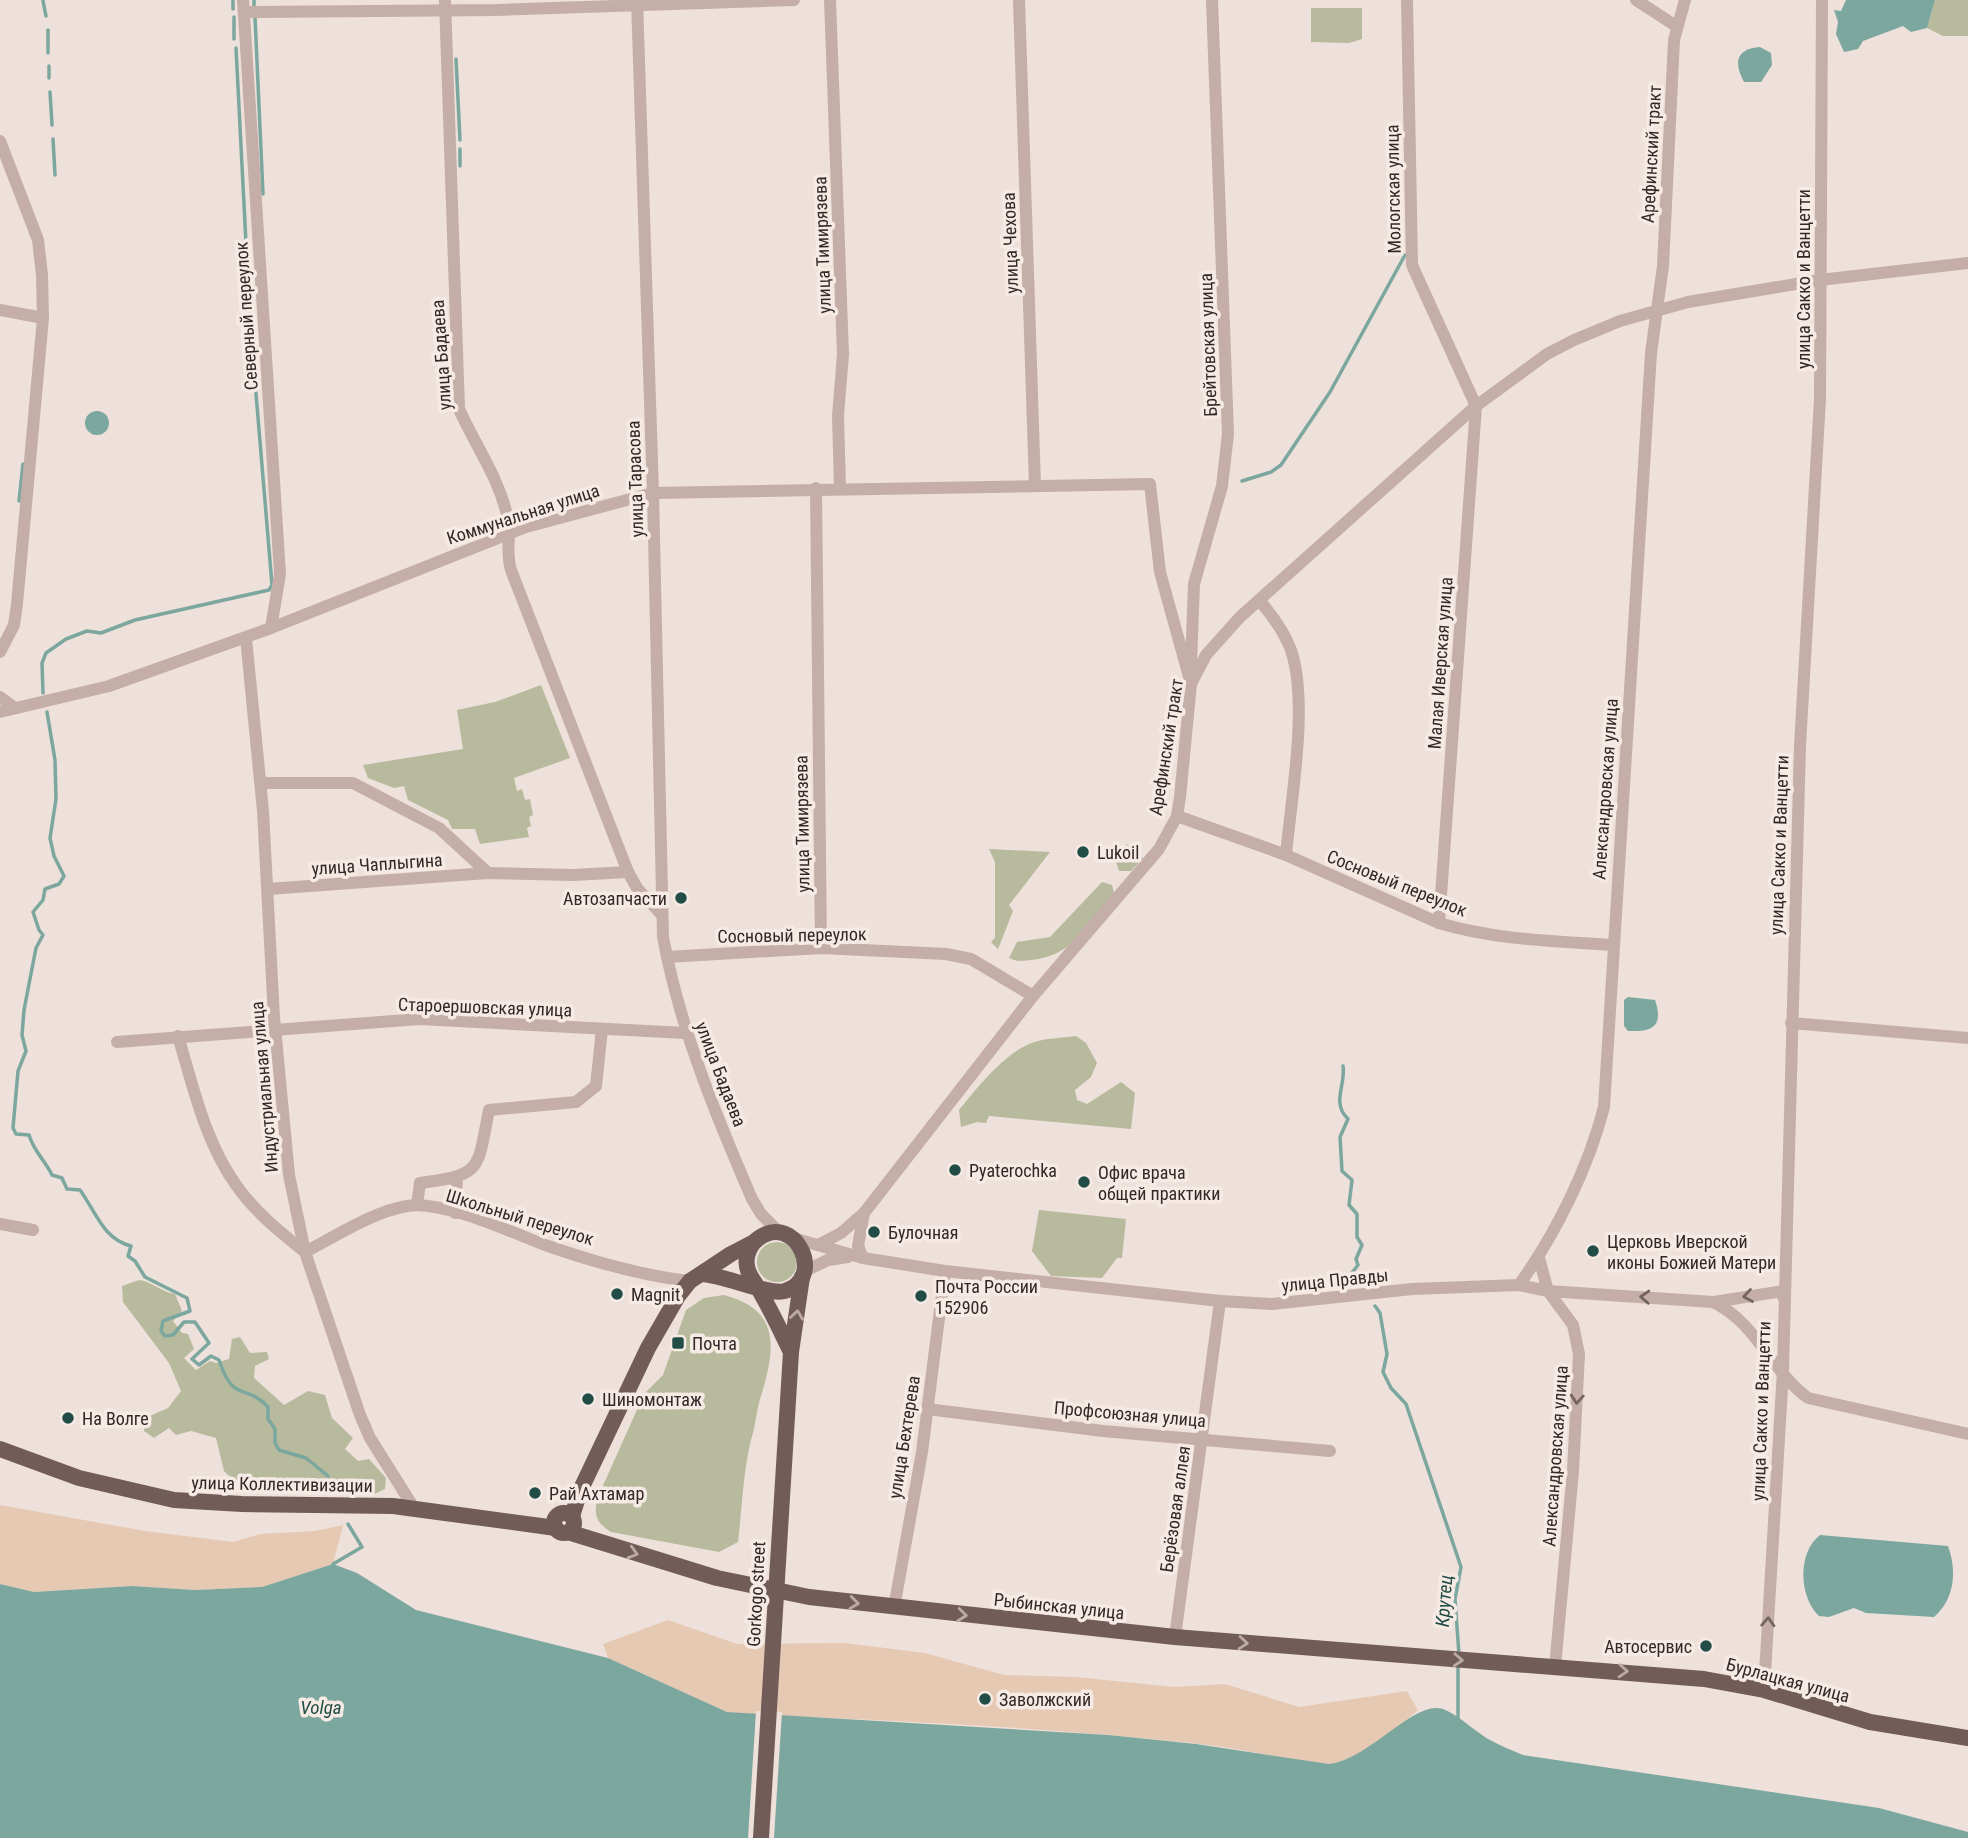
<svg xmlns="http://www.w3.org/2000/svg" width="1968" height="1838" font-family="'Roboto Condensed',sans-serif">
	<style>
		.green { fill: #b7ba9c }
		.sand { fill: #e6c9b3 }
		.water { fill: #7ca79f }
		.pier { fill: #eee0da }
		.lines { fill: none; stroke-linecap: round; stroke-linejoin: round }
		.stream { stroke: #7ca79f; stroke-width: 3.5 }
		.minor { stroke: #c4aea7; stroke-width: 12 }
		.major { stroke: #725c59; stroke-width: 16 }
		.oneway { stroke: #736461 }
		.oneway2 { stroke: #bbaaa6 }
		.poi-dot { fill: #224d47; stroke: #f6eae5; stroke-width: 2.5 }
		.labels { text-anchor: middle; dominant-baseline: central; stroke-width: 7; stroke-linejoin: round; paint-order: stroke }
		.street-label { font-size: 18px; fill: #312827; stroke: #f6eae5 }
		.poi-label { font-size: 18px; fill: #312827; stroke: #f6eae5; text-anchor: start }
		.water-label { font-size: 19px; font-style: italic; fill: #224d47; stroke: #f6eae5 }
	</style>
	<rect width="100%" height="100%" fill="#eee0da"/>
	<!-- green -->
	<g class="green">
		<polygon points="1935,0 1968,0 1968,36 1943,36 1927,28"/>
		<polygon points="1311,8 1362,8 1362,39 1349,43 1311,42"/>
		<polygon points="541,685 570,758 514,778 517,791 522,789 525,800 530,799 533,815 529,817 531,826 527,828 529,837 480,844 475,829 452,829 448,820 408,800 404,786 394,788 368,778 363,765 463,749 457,710 495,702"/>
		<polygon points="1127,844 1143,858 1131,871 1119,871 1115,859"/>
		<polygon points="989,849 1050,852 1009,905 1013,911 998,949 991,942 995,938 995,862"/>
		<path d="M1102 882 1112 885 1114 893C1088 924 1074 956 1031 960 1023 961 1017 962 1009 958L1017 942 1050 937Z"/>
		<path d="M1076 1036 1086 1043 1097 1063 1091 1077 1075 1090 1077 1100 1087 1104 1121 1082 1135 1093 1131 1129 989 1116 986 1123 977 1122 961 1127 959 1110C976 1089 1005 1052 1032 1043 1045 1038 1062 1038 1076 1036Z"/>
		<polygon points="1039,1210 1126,1219 1122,1258 1117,1258 1102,1278 1051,1276 1032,1251"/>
		<circle cx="777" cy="1262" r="20"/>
		<path d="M139 1280C153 1282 161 1292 175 1294L182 1311 173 1321 182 1333 188 1334 194 1349 184 1358 196 1370 210 1361 216 1363 229 1359 232 1339 240 1337 250 1353 267 1352 269 1359 255 1366 254 1378 284 1405 308 1391 325 1395 332 1418 353 1438 345 1449 358 1461 369 1459 386 1478 385 1489 372 1495 242 1488 224 1471 216 1438 191 1431 176 1435 169 1428 154 1438 144 1431 145 1418 168 1408 181 1391 169 1363 123 1302 122 1286Z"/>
		<path d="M724 1295C786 1311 773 1356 759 1403 756 1415 755 1428 751 1440 743 1473 742 1509 738 1542L719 1552 611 1532C596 1522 594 1516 597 1499L644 1394 663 1375 686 1310 704 1298Z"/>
	</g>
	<!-- sand -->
	<g class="sand">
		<polygon points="0,1505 145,1531 233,1542 260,1534 315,1531 343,1525 333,1564 262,1587 195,1590 132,1586 34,1592 0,1584"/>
		<path d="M668 1620 737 1644 845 1643 925 1653 1004 1675 1076 1677 1174 1687 1225 1684 1299 1707 1407 1691 1418 1710C1392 1732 1364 1760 1329 1764 1283 1759 1238 1748 1192 1743 1041 1727 890 1720 739 1714L727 1712 608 1658 603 1644Z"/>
	</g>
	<!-- water -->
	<g class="water">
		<polygon points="1846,0 1935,0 1927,28 1911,32 1903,26 1863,41 1858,49 1844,52 1836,34 1838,22 1834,10 1841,11"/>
		<path d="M1760 47 1771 53 1772 65 1761 82H1744C1734 63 1735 49 1760 47Z"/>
		<circle cx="97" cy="423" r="12"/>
		<path d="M1628 997 1655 1000C1664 1027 1652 1032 1628 1031L1624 1026V1000Z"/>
		<path d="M1820 1535 1948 1546C1957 1571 1955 1599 1934 1617L1866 1613 1854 1608 1829 1617 1819 1616C1799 1597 1797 1553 1820 1535Z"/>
		<path d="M333 1564 357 1573 416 1610 608 1658 727 1712 1108 1735 1196 1744 1329 1764C1370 1759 1415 1699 1443 1709 1459 1715 1473 1730 1488 1739 1499 1745 1511 1750 1523 1755L1879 1808 1968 1832V1838H0V1584L34 1592 132 1586 195 1590 262 1587Z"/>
	</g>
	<!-- pier -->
	<polygon class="pier" points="756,1711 782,1712 774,1838 748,1838"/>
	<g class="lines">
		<!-- stream -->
		<g class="stream">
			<polyline points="233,0 233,9"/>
			<polyline points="254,0 254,6"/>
			<polyline points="43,1 46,16"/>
			<polyline points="234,17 234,39"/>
			<polyline points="255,17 263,194"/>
			<polyline points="48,53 48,30"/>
			<polyline points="456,59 460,140"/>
			<polyline points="49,66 49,78"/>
			<polyline points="50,92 52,125"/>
			<polyline points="53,139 55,175"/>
			<polyline points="460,149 460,166"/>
			<polyline points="1242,481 1271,472 1281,465 1330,392 1405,255"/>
			<polyline points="19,501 23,464"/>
			<polyline points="43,693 42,663 46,653 66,639 87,631 101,633 135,620 269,590 272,585 250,322 236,48"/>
			<path d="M47 712 55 760 56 799 50 838 54 856 64 876 59 884 45 889 43 900 33 912 39 930 43 935 36 948 24 1010 22 1035 26 1051 18 1071 13 1128 16 1134 29 1135C34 1152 45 1160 52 1175L62 1178 67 1189 80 1190C96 1212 103 1239 131 1246L128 1256 135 1261 145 1277 187 1298 190 1311 163 1321 161 1331 165 1336 173 1335 184 1322H195L209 1343 192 1359 199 1365 211 1356 219 1360C234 1405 245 1382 268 1407V1419L275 1429V1443L279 1450 306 1458 328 1476"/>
			<path d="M1343 1066C1346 1085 1331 1103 1348 1119L1340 1137 1342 1171 1352 1180 1349 1205 1357 1214V1237L1362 1245 1356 1259 1358 1265 1351 1274 1352 1281"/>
			<polyline points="1375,1306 1380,1313 1387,1354 1383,1372 1391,1388 1406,1404 1461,1567 1455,1599 1459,1655"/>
			<polyline points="333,1568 333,1564 362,1547 348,1524"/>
			<polyline points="1458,1721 1458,1666"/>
		</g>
		<!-- minor -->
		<g class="minor">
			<polyline points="243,0 280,574 271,628"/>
			<path d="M445 0 459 409C475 445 498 476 507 515 512 534 505 551 511 570L628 872 637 888 661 914"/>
			<path d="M637 0 653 493 663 937C680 1029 715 1113 752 1199L761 1214 780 1233"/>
			<polyline points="830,0 843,354 838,416 840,488"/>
			<polyline points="1019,0 1035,486"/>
			<polyline points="1407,0 1412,265 1476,406 1439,923"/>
			<polyline points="1636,0 1676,26"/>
			<polyline points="244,12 496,10 794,0"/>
			<polyline points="0,141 38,240 42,275 43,318 17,604 14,625 0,652"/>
			<polyline points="0,310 43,318"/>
			<polyline points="816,488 821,948"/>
			<path d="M1259 600C1272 615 1284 631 1291 650 1309 704 1291 798 1286 855"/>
			<polyline points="246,638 263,811 274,1017 289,1175 305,1252 360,1415 370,1438 414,1508"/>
			<polyline points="1191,663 1194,584 1222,486 1228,434 1212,0"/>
			<polyline points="0,697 15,708"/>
			<polyline points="0,712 109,686 271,628 526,527 653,493 1150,484 1160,572 1191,684"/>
			<polyline points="261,783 353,783 439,828 488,873"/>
			<path d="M1177 816 1286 855 1439 923C1495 940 1555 941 1613 945"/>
			<polyline points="268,889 488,873 573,875 628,872"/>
			<polyline points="667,957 821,948 946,954 971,959 1033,996"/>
			<polyline points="1791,1023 1968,1038"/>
			<path d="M178 1036C193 1086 205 1142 236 1185 255 1212 280 1232 305 1252 336 1236 372 1212 407 1206 443 1200 511 1232 545 1245 591 1261 642 1276 690 1281"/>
			<polyline points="117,1042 420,1019 685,1033"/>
			<path d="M417 1205 420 1183C483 1175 477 1170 489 1110L576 1102 596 1086 602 1029"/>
			<polyline points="455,1213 457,1178"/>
			<polyline points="0,1224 33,1230"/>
			<path d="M793 1238 863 1258 945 1271 1220 1301 1272 1304 1412 1289 1519 1285 1548 1291 1713 1302C1756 1322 1771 1371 1808 1398L1968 1434"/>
			<polyline points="818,1245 841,1233 864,1213 1033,996 1159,849 1177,816 1180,797 1191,684 1206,655 1240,617 1476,406 1547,354 1574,340 1620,321 1688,302 1820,280 1968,263"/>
			<polyline points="863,1258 858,1246 864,1213"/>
			<polyline points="1539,1258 1548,1291 1573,1325 1579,1354 1573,1471 1555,1667"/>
			<polyline points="805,1271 828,1260 848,1257"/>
			<path d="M1519 1285C1556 1233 1588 1169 1604 1107L1651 353 1663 266 1674 40 1685 0"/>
			<polyline points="1714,1302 1783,1291 1783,1297"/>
			<polyline points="927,1409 1103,1431 1330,1451"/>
			<polyline points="894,1608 922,1452 945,1271"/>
			<polyline points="1175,1637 1220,1301"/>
			<polyline points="1764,1690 1783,1371 1800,746 1820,399 1822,0"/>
		</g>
		<!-- major -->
		<g class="major">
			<path d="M702 1274C724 1275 770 1296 785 1291 827 1278 795 1212 759 1238 750 1244 745 1256 747 1266 748 1276 755 1281 759 1290 771 1310 781 1332 791 1352"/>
			<polyline points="0,1449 79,1478 174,1500 242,1504 393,1506 556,1528"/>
			<circle cx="564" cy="1523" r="10"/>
			<polyline points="572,1516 580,1491 648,1348 678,1296 690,1281 731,1254 754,1242"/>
			<polyline points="568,1532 717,1578 809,1597 1175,1637 1704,1679 1764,1690 1870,1722 1968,1738"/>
			<polyline points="761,1838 791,1352 802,1277"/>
		</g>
	</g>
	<!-- one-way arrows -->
	<defs><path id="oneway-chevron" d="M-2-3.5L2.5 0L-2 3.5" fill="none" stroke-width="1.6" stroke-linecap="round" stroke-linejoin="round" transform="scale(1.75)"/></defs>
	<g class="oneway">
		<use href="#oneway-chevron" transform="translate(1748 1296) rotate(171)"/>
		<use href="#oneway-chevron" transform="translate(1645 1297) rotate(-177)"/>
		<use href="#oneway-chevron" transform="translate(1577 1399) rotate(94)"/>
		<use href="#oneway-chevron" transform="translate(1768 1622) rotate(-87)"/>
	</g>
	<g class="oneway2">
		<use href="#oneway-chevron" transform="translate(797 1315) rotate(-82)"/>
		<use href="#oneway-chevron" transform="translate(633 1553) rotate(16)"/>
		<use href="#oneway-chevron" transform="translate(854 1603) rotate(7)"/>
		<use href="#oneway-chevron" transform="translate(962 1615) rotate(6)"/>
		<use href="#oneway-chevron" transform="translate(1243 1643) rotate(5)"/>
		<use href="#oneway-chevron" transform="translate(1458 1660) rotate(3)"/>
		<use href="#oneway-chevron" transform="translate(1623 1671) rotate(4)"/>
	</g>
	<!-- markers -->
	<g class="poi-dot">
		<circle cx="1083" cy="852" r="7"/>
		<circle cx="681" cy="898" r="7"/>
		<circle cx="955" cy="1170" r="7"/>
		<circle cx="1084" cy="1182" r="7"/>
		<circle cx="874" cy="1232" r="7"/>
		<circle cx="1593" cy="1251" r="7"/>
		<circle cx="617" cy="1294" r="7"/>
		<circle cx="921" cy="1296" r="7"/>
		<rect x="671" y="1336" width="14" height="14" rx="3.5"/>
		<circle cx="588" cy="1399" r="7"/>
		<circle cx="68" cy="1418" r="7"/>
		<circle cx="535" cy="1493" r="7"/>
		<circle cx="1706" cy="1646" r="7"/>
		<circle cx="985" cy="1699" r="7"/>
	</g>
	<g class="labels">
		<!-- street labels -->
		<g class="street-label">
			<text transform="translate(1651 154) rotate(-87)">Арефинский тракт</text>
			<text transform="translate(1393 189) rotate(-91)">Мологская улица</text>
			<text transform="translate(1010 243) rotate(-92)">улица Чехова</text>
			<text transform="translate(822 245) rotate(-92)">улица Тимирязева</text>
			<text transform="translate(1803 279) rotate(-90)">улица Сакко и Ванцетти</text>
			<text transform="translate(246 316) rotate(-94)">Северный переулок</text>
			<text transform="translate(1208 345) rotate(-92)">Брейтовская улица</text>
			<text transform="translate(441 355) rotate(-94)">улица Бадаева</text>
			<text transform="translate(635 479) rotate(-92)">улица Тарасова</text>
			<text transform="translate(523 514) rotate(-18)">Коммунальная улица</text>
			<text transform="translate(1440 663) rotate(-86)">Малая Иверская улица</text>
			<text transform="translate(1166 747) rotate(-81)">Арефинский тракт</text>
			<text transform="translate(1605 789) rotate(-86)">Александровская улица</text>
			<text transform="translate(802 824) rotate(-91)">улица Тимирязева</text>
			<text transform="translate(1779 845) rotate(-88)">улица Сакко и Ванцетти</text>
			<text transform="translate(377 864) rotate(-4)">улица Чаплыгина</text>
			<text transform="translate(1397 883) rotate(22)">Сосновый переулок</text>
			<text transform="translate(792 935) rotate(-1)">Сосновый переулок</text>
			<text transform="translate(485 1007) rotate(2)">Староершовская улица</text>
			<text transform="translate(721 1074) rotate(69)">улица Бадаева</text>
			<text transform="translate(264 1087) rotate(-95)">Индустриальная улица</text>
			<text transform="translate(520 1217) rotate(17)">Школьный переулок</text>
			<text transform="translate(1335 1280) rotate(-6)">улица Правды</text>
			<text transform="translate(1761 1411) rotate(-88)">улица Сакко и Ванцетти</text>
			<text transform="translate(1130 1414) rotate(5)">Профсоюзная улица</text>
			<text transform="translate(904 1437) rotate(-81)">улица Бехтерева</text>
			<text transform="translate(1555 1456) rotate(-86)">Александровская улица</text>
			<text transform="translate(282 1484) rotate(1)">улица Коллективизации</text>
			<text transform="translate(1175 1509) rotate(-82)">Берёзовая аллея</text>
			<text transform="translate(756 1594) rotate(-87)">Gorkogo street</text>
			<text transform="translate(1059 1606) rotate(6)">Рыбинская улица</text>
			<text transform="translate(1788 1680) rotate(15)">Бурлацкая улица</text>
		</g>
		<!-- poi labels -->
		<g class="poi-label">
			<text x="1097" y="852">Lukoil</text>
			<text x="667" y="898" text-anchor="end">Автозапчасти</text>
			<text x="969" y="1170">Pyaterochka</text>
			<text x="1098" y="1172">Офис врача<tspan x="1098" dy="21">общей практики</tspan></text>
			<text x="888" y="1232">Булочная</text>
			<text x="1607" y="1241">Церковь Иверской<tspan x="1607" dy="21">иконы Божией Матери</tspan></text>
			<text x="935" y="1286">Почта России<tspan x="935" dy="21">152906</tspan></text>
			<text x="631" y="1294">Magnit</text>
			<text x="692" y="1343">Почта</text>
			<text x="602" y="1399">Шиномонтаж</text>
			<text x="82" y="1418">На Волге</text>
			<text x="549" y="1493">Рай Ахтамар</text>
			<text x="1692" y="1646" text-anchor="end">Автосервис</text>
			<text x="999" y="1699">Заволжский</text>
		</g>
		<!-- water labels -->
		<g class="water-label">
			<text transform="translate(1444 1601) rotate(-86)">Крутец</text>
			<text x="321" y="1707">Volga</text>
		</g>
	</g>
</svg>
